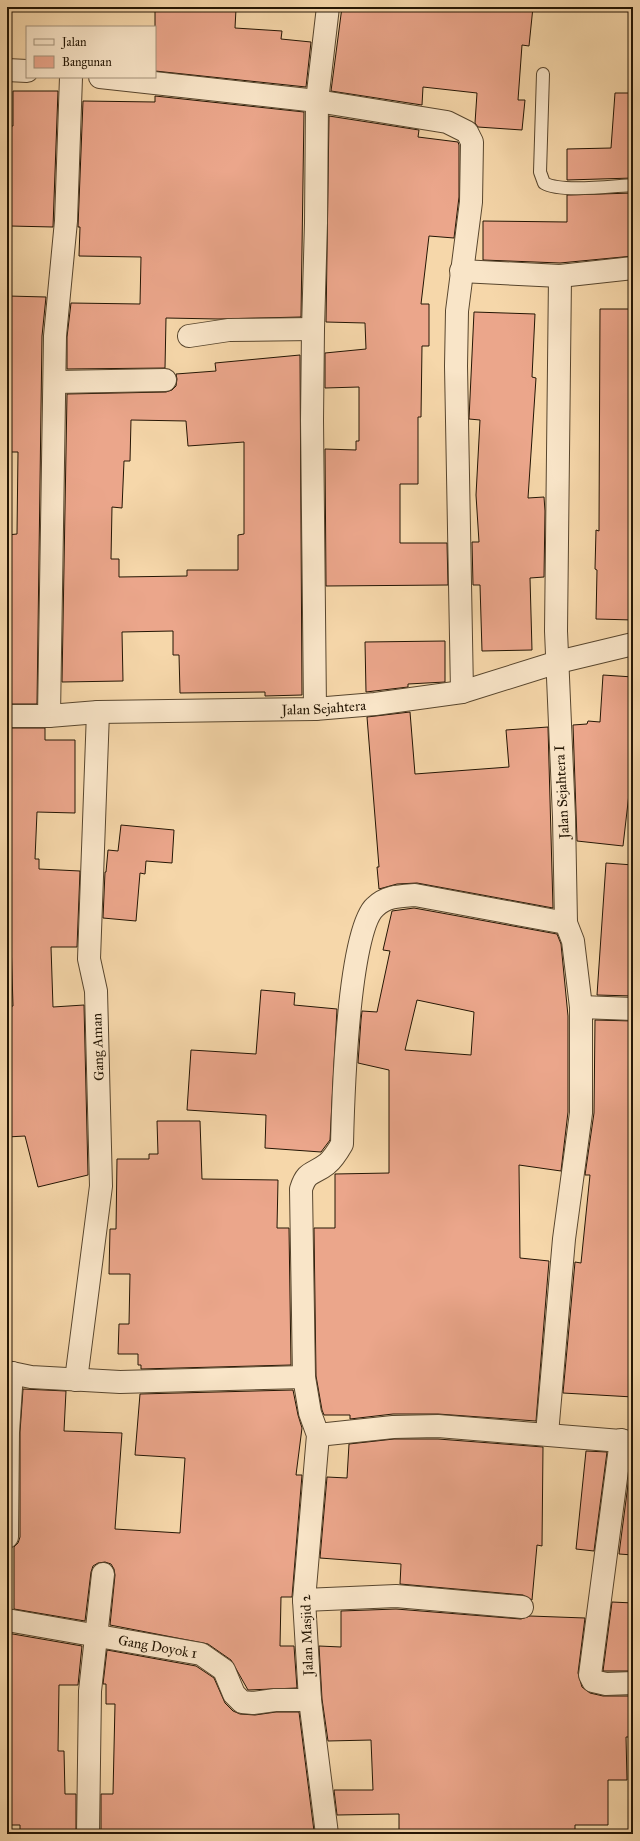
<svg xmlns="http://www.w3.org/2000/svg" width="640" height="1841" font-family="'IM FELL Great Primer',serif">
	<style>
		.building { fill: #eba68b; stroke: #241604; fill-rule: evenodd }
		.lines { fill: none; stroke-linecap: round; stroke-linejoin: round }
		.service-casing { stroke: #58462e; stroke-width: 14 }
		.minor-casing { stroke: #58462e; stroke-width: 24 }
		.service { stroke: #f9e5c8; stroke-width: 12 }
		.minor { stroke: #f9e5c8; stroke-width: 22 }
		.labels { text-anchor: middle; dominant-baseline: central; stroke-width: 4; stroke-linejoin: round; paint-order: stroke }
		.street-label { font-size: 14px; fill: #241604; stroke: #f9e5c8 }
	</style>
	<rect width="100%" height="100%" fill="#f6d7aa"/>
	<filter id="stains"><feTurbulence type="fractalNoise" baseFrequency=".005" numOctaves="4"/><feColorMatrix values="0 0 0 0 .2 0 0 0 0 .09 0 0 0 0 .02 0 0 0 .5 -.17"/></filter>
	<radialGradient id="worn" r=".72"><stop offset=".6" stop-color="#630" stop-opacity="0"/><stop offset="1" stop-color="#630" stop-opacity=".3"/></radialGradient>
	<!-- building -->
	<g class="building">
		<polygon points="155,7 236,9 235,28 282,31 281,39 311,42 306,87 155,71"/>
		<polygon points="342,7 457,7 485,10 486,7 533,7 529,46 522,45 518,100 525,100 522,130 478,127 475,123 477,93 423,87 422,105 331,91"/>
		<polygon points="13,91 58,91 53,227 10,226 11,159 7,159 7,126 13,126"/>
		<polygon points="615,93 633,93 633,178 567,180 567,149 611,148"/>
		<polygon points="155,96 304,112 301,317 218,319 166,318 165,368 67,369 67,337 71,303 140,304 141,257 79,256 80,227 78,227 83,101 155,102"/>
		<polygon points="329,116 419,130 418,137 458,142 459,145 459,197 454,238 429,236 421,304 429,304 429,346 422,346 421,417 418,417 418,484 400,484 400,543 447,543 448,585 326,586 325,449 356,450 356,441 359,441 359,387 325,388 325,353 366,349 365,323 326,322"/>
		<polygon points="633,193 633,256 560,263 483,260 483,221 567,222 567,195"/>
		<polygon points="8,296 46,297 42,336 37,704 7,704 7,535 17,534 18,452 7,452"/>
		<polygon points="600,309 633,309 633,620 596,619 597,570 595,569 596,530 599,531"/>
		<polygon points="474,312 535,314 532,377 536,378 528,498 544,497 545,511 544,577 530,578 532,650 482,651 480,585 473,585 472,542 479,542 476,495 480,420 469,419"/>
		<path d="M300 355 302 695 265 696V692L180 693 179 655H173V631L122 632 123 681 62 682 67 394 166 392 172 390 176 386 177 379 176 374 216 371 215 363ZM131 420 186 421 188 446 244 442V534L238 535V570H187V576L119 577V559H111L112 507 122 508 124 461H130Z"/>
		<polygon points="445,641 445,682 408,684 408,687 366,692 365,642"/>
		<polygon points="603,675 633,677 632,724 633,724 633,759 623,846 577,841 573,725 587,724 588,721 600,722"/>
		<polygon points="410,712 415,774 509,767 506,730 548,727 553,908 417,883 397,884 379,889 377,867 379,867 367,717"/>
		<polygon points="7,728 45,728 45,740 75,740 75,813 37,812 35,859 39,859 39,869 80,871 77,947 51,947 53,1007 84,1005 88,1175 38,1187 25,1136 7,1137 7,1007 13,1006 11,940 7,940"/>
		<polygon points="121,825 174,830 172,863 146,861 145,874 140,873 136,921 103,918 105,872 106,872 108,850 118,851"/>
		<polygon points="606,863 633,865 633,996 597,995"/>
		<path d="M414 908 557 934 561 944 568 1016V1112L561 1171 519 1165 520 1258 549 1261 536 1421 438 1414H393L350 1419V1415H324L322 1410 316 1376 314 1228H335V1174L389 1173V1070L358 1063 361 1020 362 1011 377 1012 390 951 383 950 392 911ZM417 1000 474 1012 471 1055 405 1050Z"/>
		<polygon points="261,990 295,993 294,1005 337,1009 330,1140 321,1152 265,1148 266,1115 187,1110 191,1050 256,1054"/>
		<polygon points="595,1020 633,1021 633,1397 563,1393 575,1262 581,1263 590,1175 585,1175 594,1113"/>
		<polygon points="157,1121 200,1121 202,1179 278,1180 277,1228 289,1228 291,1365 141,1369 141,1365 138,1365 138,1354 118,1354 119,1324 129,1324 130,1274 109,1274 110,1229 116,1229 117,1159 149,1159 149,1154 158,1154"/>
		<polygon points="23,1389 66,1391 64,1431 122,1433 115,1529 180,1533 185,1458 135,1455 140,1394 293,1390 298,1415 302,1428 296,1475 302,1475 292,1597 281,1597 280,1646 294,1646 297,1688 248,1690 231,1660 208,1644 110,1625 115,1575 114,1569 111,1564 105,1562 98,1563 93,1566 91,1572 85,1621 14,1609 14,1547 18,1543 20,1537 20,1432"/>
		<polygon points="394,1439 438,1439 543,1447 542,1546 537,1545 532,1600 523,1595 400,1584 401,1564 320,1558 327,1477 347,1478 349,1444"/>
		<polygon points="586,1451 607,1452 594,1551 576,1549"/>
		<polygon points="632,1454 633,1454 633,1555 619,1554"/>
		<polygon points="612,1602 633,1603 633,1632 631,1632 629,1671 603,1671"/>
		<polygon points="396,1609 521,1619 530,1616 585,1618 578,1673 582,1687 590,1693 603,1696 633,1696 633,1737 626,1737 627,1780 608,1780 608,1825 575,1825 575,1834 399,1834 399,1814 337,1815 334,1790 373,1790 371,1740 328,1741 322,1699 319,1646 341,1647 341,1611"/>
		<polygon points="7,1633 82,1646 78,1685 59,1685 58,1751 64,1751 65,1794 76,1794 76,1830 73,1830 73,1834 20,1834 20,1825 7,1825 7,1791 9,1791 10,1735 7,1735"/>
		<polygon points="107,1650 196,1666 214,1678 225,1703 233,1711 240,1714 255,1715 276,1712 299,1712 314,1831 221,1830 221,1834 180,1834 180,1830 101,1830 101,1794 113,1794 115,1704 106,1704 106,1684 103,1684"/>
	</g>
	<g class="lines">
		<defs>
			<path id="service" d="M543 74 540 172 544 183C561 193 612 186 633 185"/>
			<g id="minor">
				<polyline points="7,70 27,71"/>
				<polyline points="100,77 317,101 447,122 467,132 472,142 471,202 457,311 456,366 462,692"/>
				<polyline points="461,271 560,276 633,268"/>
				<polyline points="189,336 229,330 313,329"/>
				<polyline points="56,382 165,380"/>
				<polyline points="315,709 312,420 313,329 316,223 317,101 328,7"/>
				<path id="s1" d="M7 716H49L98 712 315 709 375 704 462 692 558 662 633 644"/>
				<polyline points="49,716 55,336 66,221 71,77"/>
				<polyline points="581,1007 633,1009"/>
				<polyline points="7,1372 31,1377 120,1382 304,1377"/>
				<polyline points="76,1380 101,1186 96,991 89,959 98,712"/>
				<polyline points="547,1434 564,1239 581,1113 581,1007 573,941 566,923 564,817 556,631 560,276"/>
				<polyline points="318,1435 393,1427 438,1426 633,1442"/>
				<polyline points="621,1440 590,1675 593,1681 606,1684 633,1683"/>
				<polyline points="7,1537 8,1432 12,1373"/>
				<polyline points="304,1600 396,1596 522,1607"/>
				<path id="s2" d="M7 1620 201 1654 224 1670 234 1694 242 1702 253 1703 275 1700H310"/>
				<polyline points="88,1834 90,1691 103,1574"/>
				<path d="M327 1834 310 1700 304 1600 318 1435 310 1413 304 1377 301 1189C307 1170 313 1175 327 1164 334 1158 338 1151 342 1144 343 1102 348 931 375 907 386 896 400 896 415 895L566 923"/>
			</g>
		</defs>
		<!-- service casing -->
		<use href="#service" class="service-casing"/>
		<!-- minor casing -->
		<use href="#minor" class="minor-casing"/>
		<!-- service -->
		<use href="#service" class="service"/>
		<!-- minor -->
		<use href="#minor" class="minor"/>
	</g>
	<g class="labels">
		<!-- street labels -->
		<g class="street-label">
			<text stroke="none"><textPath href="#s1" startOffset="317">Jalan Sejahtera</textPath></text>
			<text transform="translate(562 792) rotate(-93)">Jalan Sejahtera I</text>
			<text transform="translate(98 1047) rotate(-92)">Gang Aman</text>
			<text transform="translate(307 1635) rotate(-92)">Jalan Masjid 2</text>
			<text stroke="none"><textPath href="#s2" startOffset="153">Gang Doyok 1</textPath></text>
		</g>
	</g>
	<!-- margin -->
	<rect width="640" height="1841" fill="none" stroke="#f6d7aa" stroke-width="24"/>
	<rect x="8" y="8" width="624" height="1825" fill="none" stroke="#241604" stroke-width="2"/>
	<rect x="12" y="12" width="616" height="1817" fill="none" stroke="#241604"/>
	<!-- legend -->
	<rect x="26" y="26" width="130" height="52" fill="#f9e5c8" stroke="#a4927a"/>
	<rect x="34" y="39" width="20" height="6" fill="#f9e5c8" stroke="#a4927a"/>
	<text x="62" y="46" font-size="12" fill="#241604">Jalan</text>
	<rect x="34" y="56" width="20" height="12" fill="#eba68b" stroke="#a4927a"/>
	<text x="62" y="66" font-size="12" fill="#241604">Bangunan</text>
	<rect width="100%" height="100%" filter="url(#stains)"/>
	<rect width="100%" height="100%" fill="url(#worn)"/>
</svg>
